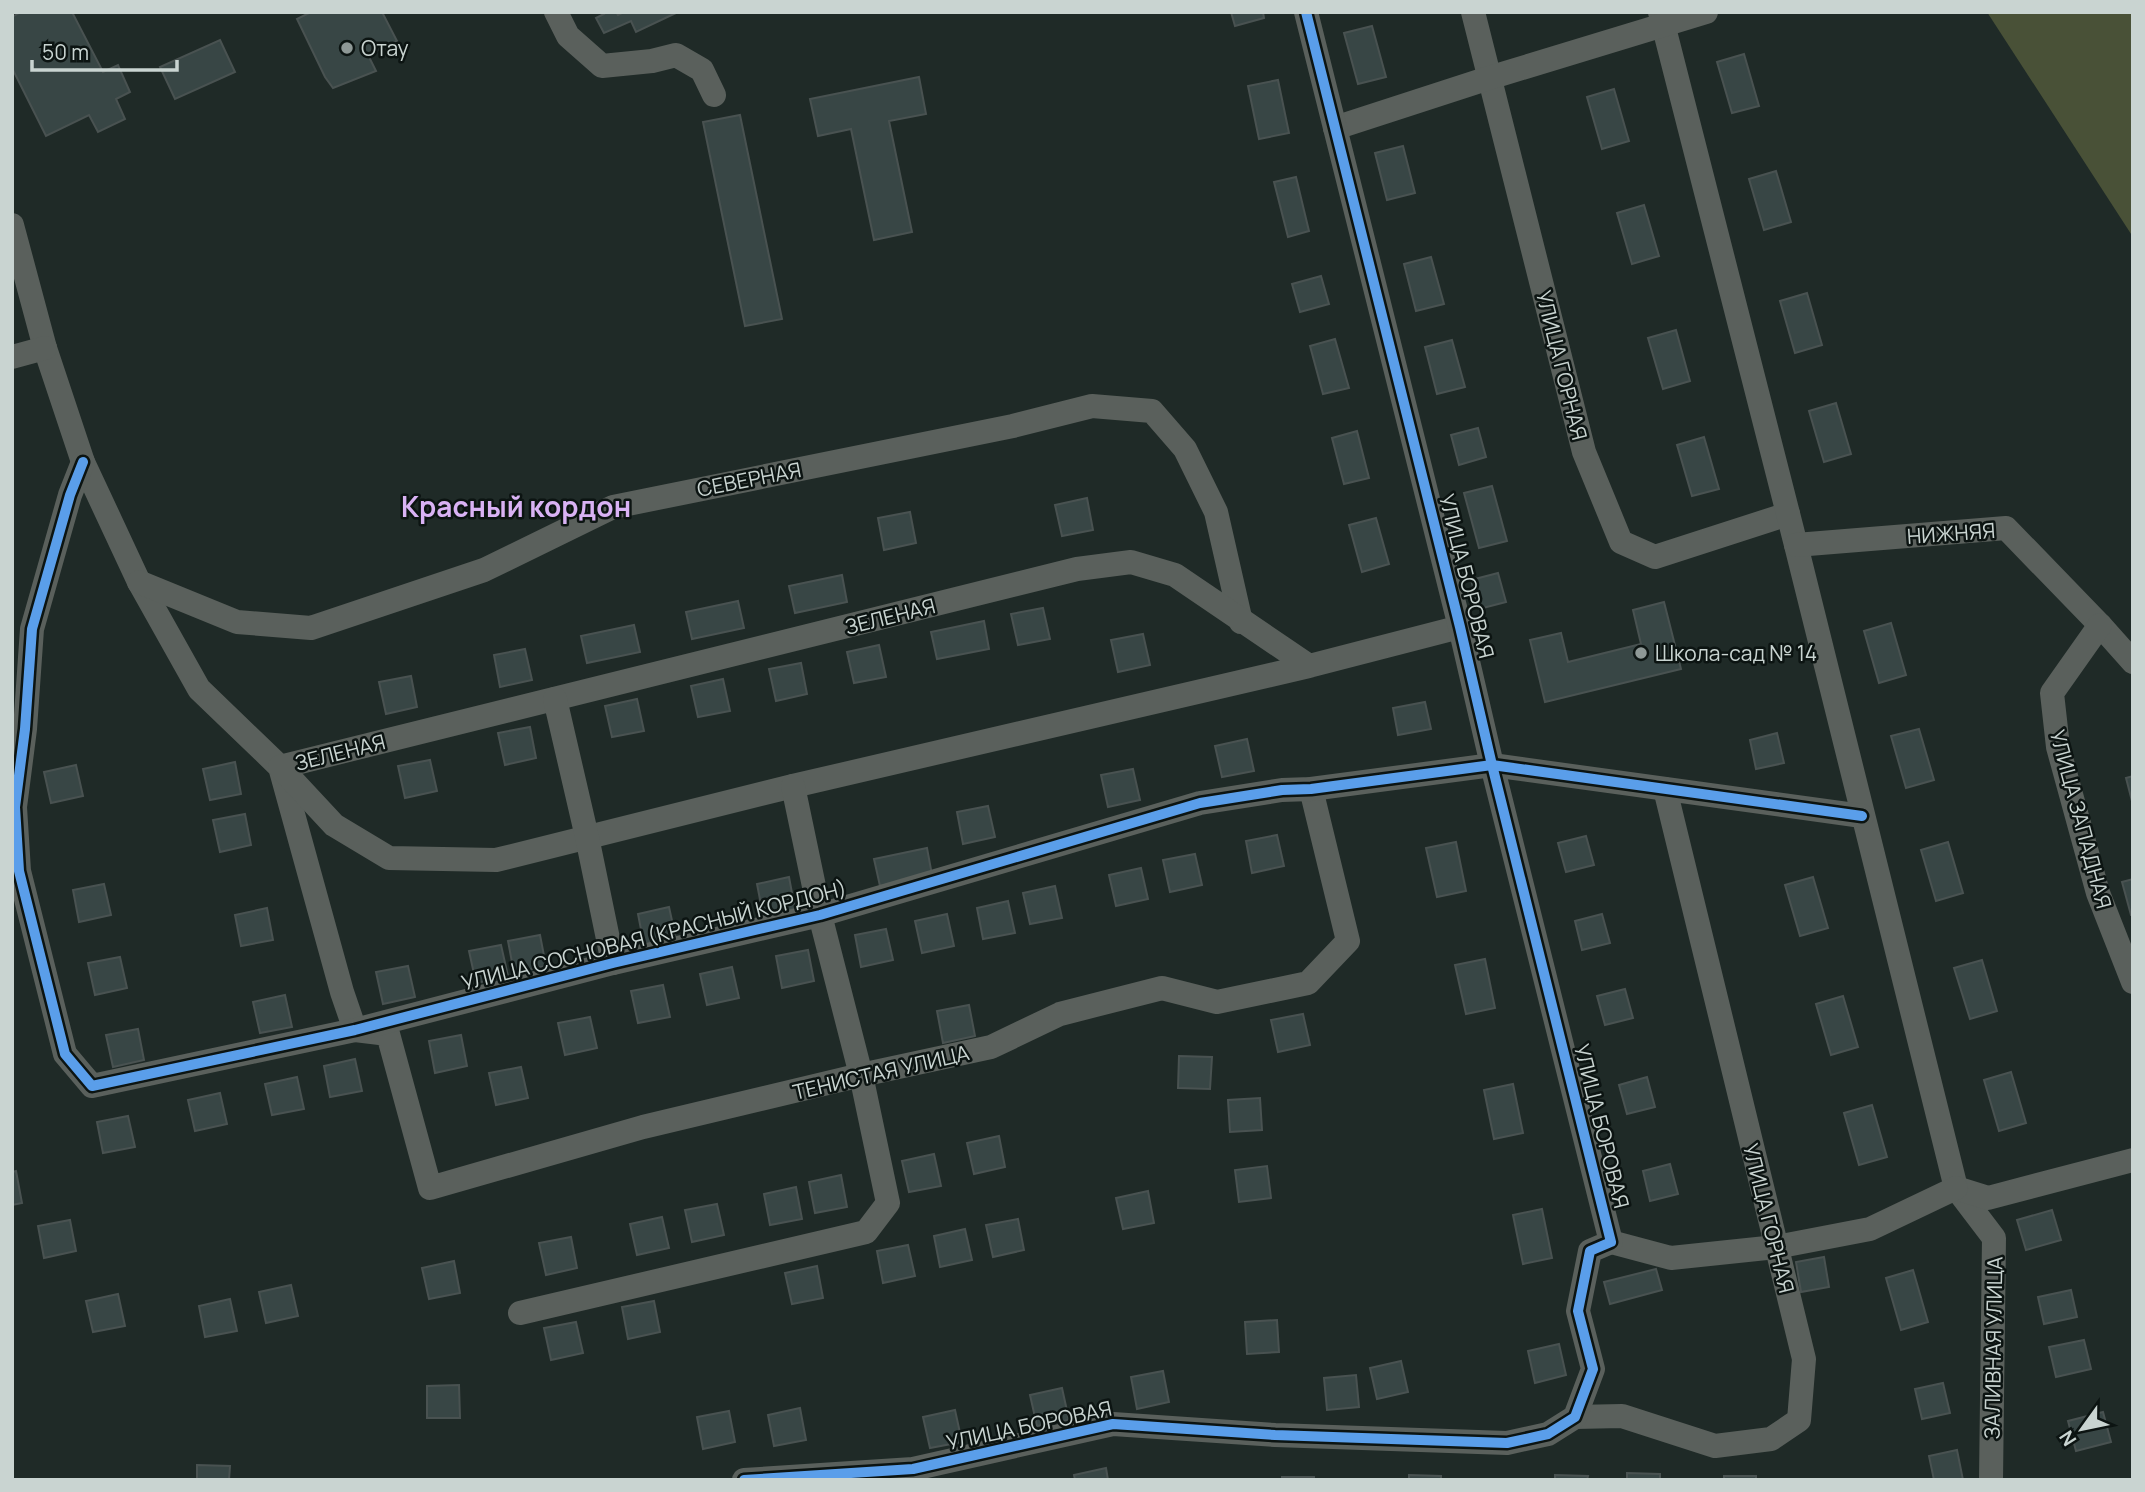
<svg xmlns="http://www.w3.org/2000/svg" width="2145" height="1492" font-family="Manrope,sans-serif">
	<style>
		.green { fill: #495137 }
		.building { fill: #384645; stroke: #495251; stroke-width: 2 }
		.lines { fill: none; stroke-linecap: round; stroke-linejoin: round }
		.minor { stroke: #5a605c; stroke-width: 24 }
		.cycleway-casing { stroke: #0c1412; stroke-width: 15 }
		.cycleway { stroke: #5a9eea; stroke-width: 10 }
		.poi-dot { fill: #8e9896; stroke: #0c1412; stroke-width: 2.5 }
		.labels { text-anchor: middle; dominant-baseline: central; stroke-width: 5; stroke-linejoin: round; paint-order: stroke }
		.poi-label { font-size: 21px; fill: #c9d4d1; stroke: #0c1412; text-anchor: start }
		.street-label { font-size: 21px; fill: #c9d4d1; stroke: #0c1412 }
		.district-label { font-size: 28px; font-weight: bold; fill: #d9b2f4; stroke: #0c1412 }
	</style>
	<rect width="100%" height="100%" fill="#1f2a27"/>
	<!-- green -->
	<polygon class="green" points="1987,12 2133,12 2133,237"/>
	<!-- building -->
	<g class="building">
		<polygon points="21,12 72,12 103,72 118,65 130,92 116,99 125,119 98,132 89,115 46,136 12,68 12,17"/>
		<polygon points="311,12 382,12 397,41 368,55 376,71 333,88 325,77 297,19"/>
		<polygon points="603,12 616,12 618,15 624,12 678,12 636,32 631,21 604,33 596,18 604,14"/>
		<polygon points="1231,12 1263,12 1264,18 1235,26"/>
		<polygon points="1372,26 1386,77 1358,84 1344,33"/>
		<polygon points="220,40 235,72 175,99 160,67"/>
		<polygon points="1744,54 1759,106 1732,113 1717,62"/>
		<polygon points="919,77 926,114 889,121 912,232 874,240 851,129 818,136 810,99"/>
		<polygon points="1278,80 1289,133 1259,139 1248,86"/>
		<polygon points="1614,89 1629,141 1602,149 1587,97"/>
		<polygon points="740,115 782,319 745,326 703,122"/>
		<polygon points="1403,146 1415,193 1387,200 1375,153"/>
		<polygon points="1776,171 1791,222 1764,230 1749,179"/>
		<polygon points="1296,177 1309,231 1288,237 1274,182"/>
		<polygon points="1644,205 1659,256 1632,264 1617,213"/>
		<polygon points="1431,257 1444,304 1416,311 1404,264"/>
		<polygon points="1321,276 1329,304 1300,312 1292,284"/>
		<polygon points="1807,293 1822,345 1795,353 1780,301"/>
		<polygon points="1676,330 1690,381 1663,389 1648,338"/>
		<polygon points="1335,339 1349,388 1323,394 1310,346"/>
		<polygon points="1452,340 1465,387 1437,394 1425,347"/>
		<polygon points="1836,403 1851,454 1824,462 1809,411"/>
		<polygon points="1478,428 1486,457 1459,465 1451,435"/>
		<polygon points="1357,431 1369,478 1344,484 1332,438"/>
		<polygon points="1704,437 1719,489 1692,496 1677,445"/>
		<polygon points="1492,486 1507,541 1479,548 1464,493"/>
		<polygon points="1087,498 1093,530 1062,536 1055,505"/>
		<polygon points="910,512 916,543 884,550 878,518"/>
		<polygon points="1376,518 1389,564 1362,572 1349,525"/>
		<polygon points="1498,573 1506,602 1479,609 1471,580"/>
		<polygon points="842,575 847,602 795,613 789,586"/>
		<polygon points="738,601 744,628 692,639 686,612"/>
		<polygon points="1664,602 1681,669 1545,702 1530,640 1561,633 1568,662 1641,644 1633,610"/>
		<polygon points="1043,608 1050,639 1018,645 1011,614"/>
		<polygon points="984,621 989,649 937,659 931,632"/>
		<polygon points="1891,623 1906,675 1879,683 1864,631"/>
		<polygon points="634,625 640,652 587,663 581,636"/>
		<polygon points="1143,634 1150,665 1118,672 1111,640"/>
		<polygon points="879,645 886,677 854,683 847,652"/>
		<polygon points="525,649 532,680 500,687 494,655"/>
		<polygon points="801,663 807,694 776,701 769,669"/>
		<polygon points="411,676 417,707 386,714 379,682"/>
		<polygon points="723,679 730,711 698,717 691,686"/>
		<polygon points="637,699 644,731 612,737 605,706"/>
		<polygon points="1425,702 1431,729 1398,735 1393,708"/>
		<polygon points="530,727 536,758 505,765 498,733"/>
		<polygon points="1919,729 1934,780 1906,788 1891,736"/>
		<polygon points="1777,733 1784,763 1756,769 1750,740"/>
		<polygon points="1247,739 1254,771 1222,777 1215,746"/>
		<polygon points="430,760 437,791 405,798 398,766"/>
		<polygon points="235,762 241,794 210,800 203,769"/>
		<polygon points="76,765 83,796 51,803 44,772"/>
		<polygon points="1133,769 1140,800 1108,807 1101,775"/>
		<polygon points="2133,776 2133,805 2126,778"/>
		<polygon points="988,806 995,837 963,844 957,812"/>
		<polygon points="245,814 251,845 220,852 213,820"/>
		<polygon points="1277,835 1284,866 1252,873 1246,841"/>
		<polygon points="1586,836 1594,865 1566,872 1558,843"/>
		<polygon points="1456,842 1466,891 1437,897 1426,848"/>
		<polygon points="1948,842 1963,893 1936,901 1921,850"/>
		<polygon points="927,848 932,875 880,886 874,859"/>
		<polygon points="1195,854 1202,885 1170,892 1163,860"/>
		<polygon points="1141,868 1148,899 1116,906 1109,875"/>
		<polygon points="789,877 795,909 763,915 757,884"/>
		<polygon points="1813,877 1828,928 1800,936 1785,885"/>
		<polygon points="2133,879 2133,915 2131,915 2122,882"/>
		<polygon points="104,884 111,915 79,922 73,890"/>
		<polygon points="1055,886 1062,918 1030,924 1023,893"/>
		<polygon points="1008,901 1015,933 983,939 977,908"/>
		<polygon points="669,907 676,939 644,945 638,914"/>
		<polygon points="267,908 273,940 241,946 235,915"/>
		<polygon points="947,914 954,946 922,953 915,921"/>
		<polygon points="1602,914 1610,943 1582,950 1575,921"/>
		<polygon points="886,929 893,960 861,967 855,935"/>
		<polygon points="540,935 546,966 514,973 508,941"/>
		<polygon points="501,945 508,976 476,983 469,951"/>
		<polygon points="808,950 814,981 782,988 776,956"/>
		<polygon points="120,957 127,988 95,995 88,963"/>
		<polygon points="1485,959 1495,1008 1466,1014 1455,965"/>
		<polygon points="1982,960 1997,1011 1970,1019 1954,968"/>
		<polygon points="408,966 415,997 383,1004 376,972"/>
		<polygon points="732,967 739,998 707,1005 700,974"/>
		<polygon points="663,985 670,1017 638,1023 631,991"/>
		<polygon points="1625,989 1633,1018 1605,1025 1597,996"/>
		<polygon points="285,995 292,1027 260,1033 253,1002"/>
		<polygon points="1843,996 1858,1047 1831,1055 1816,1004"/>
		<polygon points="969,1005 975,1036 943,1043 937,1011"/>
		<polygon points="1303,1014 1310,1045 1278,1052 1271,1020"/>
		<polygon points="590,1017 597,1048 565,1055 558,1023"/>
		<polygon points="138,1029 144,1060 113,1067 106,1035"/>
		<polygon points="461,1035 467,1066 435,1073 429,1041"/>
		<polygon points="1179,1056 1212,1057 1210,1089 1178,1088"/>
		<polygon points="355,1059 362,1091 330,1097 324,1066"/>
		<polygon points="521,1067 528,1098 496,1105 489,1073"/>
		<polygon points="2011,1072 2026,1123 1999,1131 1984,1080"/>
		<polygon points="297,1077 304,1109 272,1115 265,1084"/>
		<polygon points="1647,1077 1655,1107 1627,1114 1619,1085"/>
		<polygon points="1513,1084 1523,1133 1494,1139 1484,1090"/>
		<polygon points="220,1093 227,1124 195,1131 188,1100"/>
		<polygon points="1260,1098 1262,1130 1230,1132 1228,1100"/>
		<polygon points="1872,1105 1887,1157 1859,1165 1844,1113"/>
		<polygon points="128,1116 135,1147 103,1153 97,1122"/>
		<polygon points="999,1136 1005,1167 974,1174 967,1143"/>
		<polygon points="934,1154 941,1186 909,1192 902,1161"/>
		<polygon points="1670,1164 1678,1194 1650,1201 1643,1171"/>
		<polygon points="1267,1166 1271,1198 1239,1202 1235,1170"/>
		<polygon points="16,1171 22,1203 12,1205 12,1172"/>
		<polygon points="841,1175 847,1207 815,1213 809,1182"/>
		<polygon points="796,1187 802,1219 770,1225 764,1194"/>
		<polygon points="1148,1191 1154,1223 1123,1229 1116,1198"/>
		<polygon points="717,1204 724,1235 692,1242 685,1210"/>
		<polygon points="1542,1209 1552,1258 1523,1264 1513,1215"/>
		<polygon points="2052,1210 2061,1240 2026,1250 2017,1220"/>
		<polygon points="662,1217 669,1248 637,1255 630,1224"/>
		<polygon points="1018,1219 1024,1250 993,1257 986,1225"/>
		<polygon points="70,1220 76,1251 44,1258 38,1226"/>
		<polygon points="965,1229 972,1260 940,1267 934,1236"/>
		<polygon points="571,1237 577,1268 546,1275 539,1243"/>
		<polygon points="908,1245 915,1276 883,1283 877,1251"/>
		<polygon points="1824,1257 1829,1287 1801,1292 1796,1262"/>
		<polygon points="454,1261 460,1293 429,1299 422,1268"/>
		<polygon points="817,1266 823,1298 792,1304 785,1273"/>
		<polygon points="1656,1269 1662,1290 1610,1304 1604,1282"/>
		<polygon points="1913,1270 1928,1322 1901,1330 1886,1278"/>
		<polygon points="291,1285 298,1316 266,1323 259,1292"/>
		<polygon points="2071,1290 2077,1317 2044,1324 2038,1297"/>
		<polygon points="118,1294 125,1326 93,1332 86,1301"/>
		<polygon points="230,1299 237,1331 205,1337 199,1306"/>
		<polygon points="654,1301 660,1332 628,1339 622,1307"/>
		<polygon points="1277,1320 1279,1352 1247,1354 1245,1322"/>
		<polygon points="576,1322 583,1353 551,1360 544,1328"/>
		<polygon points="2084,1340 2091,1369 2056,1377 2049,1347"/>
		<polygon points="1559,1344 1566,1375 1535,1383 1528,1351"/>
		<polygon points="1401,1361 1408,1392 1377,1399 1370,1368"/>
		<polygon points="1163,1371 1169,1402 1137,1409 1131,1377"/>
		<polygon points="1356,1375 1359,1407 1327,1410 1324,1378"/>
		<polygon points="1943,1383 1950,1413 1922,1419 1915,1389"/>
		<polygon points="459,1385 460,1418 427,1418 427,1386"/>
		<polygon points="1062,1388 1069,1420 1037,1426 1030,1395"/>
		<polygon points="800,1408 806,1440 774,1446 768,1415"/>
		<polygon points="955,1410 962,1442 930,1448 923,1417"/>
		<polygon points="729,1411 735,1442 703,1449 697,1417"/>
		<polygon points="2103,1412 2111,1442 2076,1451 2068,1421"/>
		<polygon points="1957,1450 1963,1480 1934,1480 1929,1456"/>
		<polygon points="197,1465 230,1466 229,1480 197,1480"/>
		<polygon points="1106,1468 1108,1480 1075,1480 1074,1475"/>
		<polygon points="1627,1473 1660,1474 1660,1480 1627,1480"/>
		<polygon points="1409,1475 1441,1476 1441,1480 1409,1480"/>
		<polygon points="1555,1475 1588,1476 1587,1480 1555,1480"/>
		<rect x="1724" y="1476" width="32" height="4"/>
		<rect x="1282" y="1477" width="32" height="3"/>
	</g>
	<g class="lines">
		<!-- minor -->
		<g class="minor">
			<polyline points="556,12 568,36 602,66 652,61 676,55 702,70 714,95"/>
			<polyline points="1473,12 1584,452 1621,542 1655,557 1788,514"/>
			<polyline points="1660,12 1796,545 1956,1188 1994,1238 1991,1480"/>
			<polyline points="1335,128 1489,78 1706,12"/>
			<polyline points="12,225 45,348 83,462 139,582 199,689 280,767 342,992 355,1030 388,1034 430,1188 643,1127 861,1075 991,1047 1060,1014 1162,988 1217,1002 1308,983 1348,941 1311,789"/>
			<polyline points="12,357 45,348"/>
			<polyline points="83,462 70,495 32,629 25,729 15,807 19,871 65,1054 92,1086 355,1030 613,963 820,915 1200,803 1282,790 1311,789 1492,765 1862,816"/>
			<polyline points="1796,545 2006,528 2100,625 2133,662"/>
			<polyline points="139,582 237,622 311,628 484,570 613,507 1013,426 1092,406 1152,411 1185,449 1216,512 1241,622"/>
			<polyline points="2100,625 2052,693 2058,747 2098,893 2133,982"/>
			<polyline points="1309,666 1175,575 1131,562 1077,569 280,767 334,825 389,858 496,860 793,786 1309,666 1460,627"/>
			<polyline points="555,699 587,837 613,963"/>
			<polyline points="1956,1188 1988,1198 2133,1160"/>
			<polyline points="1611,1242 1671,1258 1776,1247 1870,1229 1956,1188"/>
			<polyline points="520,1313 866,1232 888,1203 861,1075 820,915 793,786"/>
			<polyline points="1575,1417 1622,1416 1715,1446 1771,1439 1799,1420 1804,1359 1665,789"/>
			<polyline points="744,1480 913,1469 1113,1424 1275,1435 1507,1443 1548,1434 1575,1417 1593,1369 1578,1311 1590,1251 1611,1242 1492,765 1460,627 1306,12"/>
		</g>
		<defs>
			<g id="cycleway">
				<polyline points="83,462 70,495 32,629 25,729 15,807 19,871 65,1054 92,1086 355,1030 613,963 820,915 1200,803 1282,790 1311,789 1492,765 1862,816"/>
				<polyline points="744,1480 913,1469 1113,1424 1275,1435 1507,1443 1548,1434 1575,1417 1593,1369 1578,1311 1590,1251 1611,1242 1492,765 1460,627 1306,12"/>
			</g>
		</defs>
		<!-- cycleway casing -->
		<use href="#cycleway" class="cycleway-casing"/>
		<!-- cycleway -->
		<use href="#cycleway" class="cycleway"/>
	</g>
	<!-- markers -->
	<g class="poi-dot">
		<circle cx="347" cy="48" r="7"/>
		<circle cx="1641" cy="653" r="7"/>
	</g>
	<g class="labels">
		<!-- poi labels -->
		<g class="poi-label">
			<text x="361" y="48">Отау</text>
			<text x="1655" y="653">Школа-сад № 14</text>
		</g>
		<!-- street labels -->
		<g class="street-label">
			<text transform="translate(1562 365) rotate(76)">УЛИЦА ГОРНАЯ</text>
			<text transform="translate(749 479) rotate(-11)">СЕВЕРНАЯ</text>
			<text transform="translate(1951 533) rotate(-4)">НИЖНЯЯ</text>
			<text transform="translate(1467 576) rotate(76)">УЛИЦА БОРОВАЯ</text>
			<text transform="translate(890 616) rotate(-14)">ЗЕЛЕНАЯ</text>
			<text transform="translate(340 752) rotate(-14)">ЗЕЛЕНАЯ</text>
			<text transform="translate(2081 819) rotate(75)">УЛИЦА ЗАПАДНАЯ</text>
			<text transform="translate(654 935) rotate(-14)">УЛИЦА СОСНОВАЯ (КРАСНЫЙ КОРДОН)</text>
			<text transform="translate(881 1072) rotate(-13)">ТЕНИСТАЯ УЛИЦА</text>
			<text transform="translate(1602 1126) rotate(76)">УЛИЦА БОРОВАЯ</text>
			<text transform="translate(1769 1218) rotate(76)">УЛИЦА ГОРНАЯ</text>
			<text transform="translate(1993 1348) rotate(-89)">ЗАЛИВНАЯ УЛИЦА</text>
			<text transform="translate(1029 1425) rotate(-12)">УЛИЦА БОРОВАЯ</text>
		</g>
		<!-- district labels -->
		<g class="district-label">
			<text x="516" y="506">Красный кордон</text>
		</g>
	</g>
	<!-- border -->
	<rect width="2145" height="1492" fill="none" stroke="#c9d4d1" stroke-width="28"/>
	<!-- north arrow -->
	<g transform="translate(2082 1429) rotate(237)" stroke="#0c1412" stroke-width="5" paint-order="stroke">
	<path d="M0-5L12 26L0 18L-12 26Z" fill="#c9d4d1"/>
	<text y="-10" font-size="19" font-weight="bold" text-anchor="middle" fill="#c9d4d1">N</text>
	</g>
	<!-- scale -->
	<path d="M32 60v10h145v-10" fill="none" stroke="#c9d4d1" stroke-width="3.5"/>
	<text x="42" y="60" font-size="21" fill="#c9d4d1" stroke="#0c1412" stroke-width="5" paint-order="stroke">50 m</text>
</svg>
